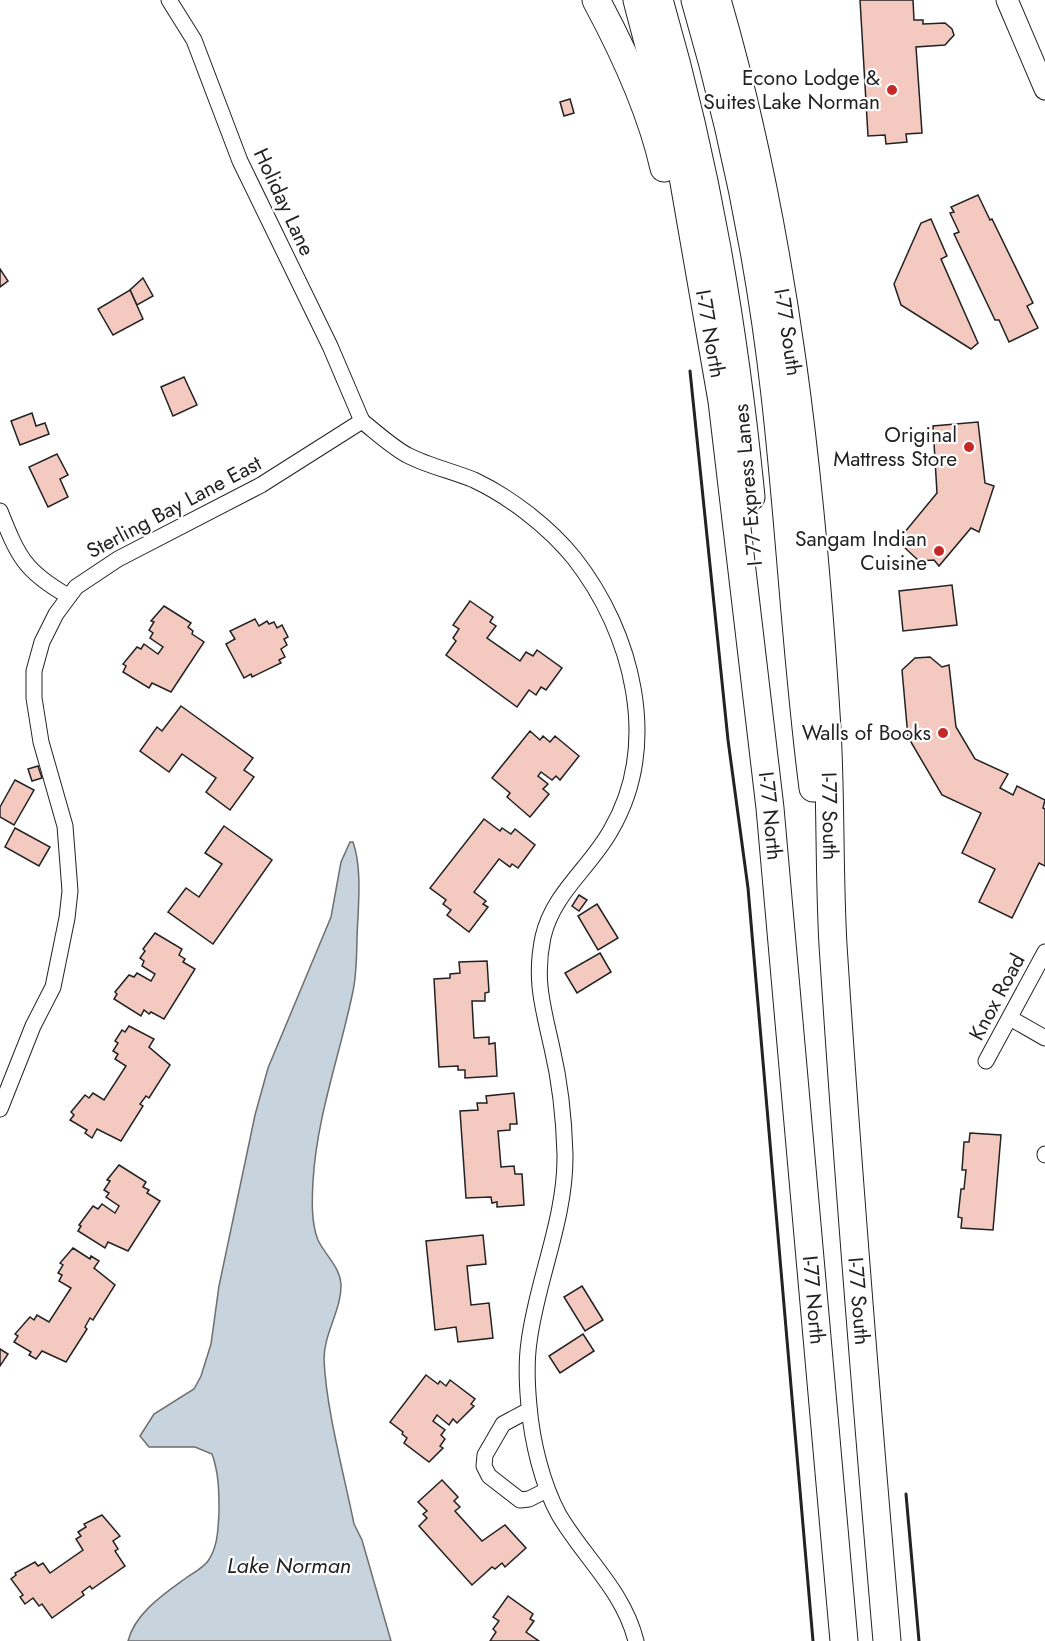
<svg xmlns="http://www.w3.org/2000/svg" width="1045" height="1641" font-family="Jost,sans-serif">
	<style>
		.water { fill: #c7d3dd; stroke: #6f6f6f; stroke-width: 1.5 }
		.building { fill: #f3c9c0; stroke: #222; stroke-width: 1.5 }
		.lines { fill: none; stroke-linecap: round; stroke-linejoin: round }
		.street-casing { stroke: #222; stroke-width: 17 }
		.secondary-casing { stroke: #222; stroke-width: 23 }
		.highway-casing { stroke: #222; stroke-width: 29 }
		.street { stroke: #fff; stroke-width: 15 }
		.secondary { stroke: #fff; stroke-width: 21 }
		.highway { stroke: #fff; stroke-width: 27 }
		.wall { stroke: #222; stroke-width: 3 }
		.poi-dot { fill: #c62828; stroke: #fff; stroke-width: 2 }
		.labels { text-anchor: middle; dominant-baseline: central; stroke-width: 4.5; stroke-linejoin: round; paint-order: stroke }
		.poi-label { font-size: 21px; fill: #222; stroke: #fff; text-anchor: end }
		.street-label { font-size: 21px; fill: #222; stroke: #fff }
		.water-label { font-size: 22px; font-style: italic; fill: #222; stroke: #fff }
	</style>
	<rect width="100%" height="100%" fill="#fff"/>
	<!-- water -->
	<path class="water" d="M350 842H353C361 865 359 894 358 918 356 942 358 968 353 991 340 1055 317 1115 313 1181 312 1199 311 1223 318 1240 325 1255 340 1267 341 1284 342 1309 324 1333 324 1359 326 1409 344 1474 354 1524L362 1540 391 1641H128C135 1613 164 1594 186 1578 193 1573 203 1568 208 1561 218 1547 218 1529 219 1512 219 1491 219 1474 212 1454L195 1447H149L140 1436 154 1414 194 1389 201 1376 211 1344 219 1286 255 1115 268 1068 331 917 341 862Z"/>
	<!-- building -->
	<g class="building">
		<polygon points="860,0 913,0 914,20 923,20 923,24 945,23 952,29 954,35 945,45 916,47 922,133 906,134 907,142 886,144 885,135 868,136"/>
		<polygon points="570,99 574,113 564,116 560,102"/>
		<polygon points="978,195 990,220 992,219 1033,303 1027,306 1038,328 1009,342 999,320 995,320 954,234 959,232 950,213 954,212 951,207"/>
		<polygon points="931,219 947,256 941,259 978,343 971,349 901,305 894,284 921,223"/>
		<polygon points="0,269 8,281 0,287"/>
		<polygon points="143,278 153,296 137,305 130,290"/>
		<polygon points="130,290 143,319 113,335 98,309"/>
		<polygon points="184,377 197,405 173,416 161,387"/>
		<polygon points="32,413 36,426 45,423 49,434 20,445 11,421"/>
		<polygon points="978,422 985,483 994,486 979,532 971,528 939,566 934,560 919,561 905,548 904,533 937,493 933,426"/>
		<polygon points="57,454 68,475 60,479 68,497 48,507 29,467"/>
		<polygon points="952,585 957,625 903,631 899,591"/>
		<polygon points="470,601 493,617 490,622 496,626 487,638 520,661 526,652 533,656 537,650 562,668 546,690 541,687 536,695 529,690 517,707 446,655 456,641 453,638 459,629 453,625"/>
		<polygon points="164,606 191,623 188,627 193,631 192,634 204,642 171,692 152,683 149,688 123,672 126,666 123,664 137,647 141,649 144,644 158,654 163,647 150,638 153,633 149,630 154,622 151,621"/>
		<polygon points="255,619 259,626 267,621 269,624 274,622 277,628 282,625 288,637 284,639 287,645 281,649 285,657 279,660 281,663 252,677 251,674 244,678 226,644 235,639 230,631"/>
		<polygon points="930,657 942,667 949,665 956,727 975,759 1008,774 1000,788 1013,795 1017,786 1045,800 1043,808 1045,809 1045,866 1039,863 1012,918 979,902 995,869 962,853 981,813 942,795 908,737 902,670 915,658"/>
		<polygon points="181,706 253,758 244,770 254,777 230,810 206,792 216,778 182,754 169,772 140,751 157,727 162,731"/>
		<polygon points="530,731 540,740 543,736 550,742 555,736 579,756 560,780 556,776 552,780 541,772 538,776 548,784 543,789 549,794 530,817 507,797 510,793 492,778"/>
		<polygon points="38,766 42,778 32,781 28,769"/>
		<polygon points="15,780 34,790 14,825 0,817 0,807"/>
		<polygon points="484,819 500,831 502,828 511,834 515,829 535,845 518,868 512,864 510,867 499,859 474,892 486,901 483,904 488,907 469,932 447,915 451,910 443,904 446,900 430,888"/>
		<polygon points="224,826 272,860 213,944 168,912 186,888 199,897 222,864 205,853"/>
		<polygon points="15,828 50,847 39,866 5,847"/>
		<polygon points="579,895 587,900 579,911 572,906"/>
		<polygon points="597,904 618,938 598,950 578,916"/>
		<polygon points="155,933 182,949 179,955 185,959 183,962 195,969 164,1019 151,1012 149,1014 144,1010 141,1016 114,999 117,994 115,992 129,975 134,977 137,973 151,981 155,974 142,966 144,961 140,958 145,951 143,949"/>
		<polygon points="600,953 611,972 577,993 565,973"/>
		<polygon points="487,961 489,992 485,993 485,1001 472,1001 474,1038 489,1037 489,1044 495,1043 497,1076 465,1078 465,1070 458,1070 458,1066 439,1067 434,979 450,978 450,974 460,973 459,962"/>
		<polygon points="129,1026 154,1039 149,1047 170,1065 149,1098 146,1096 140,1104 143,1106 121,1141 97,1129 92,1138 85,1133 87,1130 70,1120 74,1115 71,1112 85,1095 89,1098 93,1093 104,1100 126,1066 115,1059 118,1054 113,1051 118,1043 115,1041 122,1030 125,1032"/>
		<polygon points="514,1093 517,1124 510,1124 510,1130 498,1131 501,1167 514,1166 515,1174 522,1174 524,1205 497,1207 497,1202 492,1203 491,1197 466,1198 460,1111 478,1110 477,1103 487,1103 486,1096"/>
		<polygon points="970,1133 1001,1135 993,1230 961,1228 962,1218 958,1217 961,1189 964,1189 966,1170 962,1170 964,1142 969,1142"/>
		<polygon points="119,1165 146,1182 143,1187 149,1190 147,1193 160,1201 128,1251 108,1242 105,1248 78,1231 81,1226 79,1225 93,1206 98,1209 102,1204 115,1213 119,1206 106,1197 109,1193 104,1190 110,1181 107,1180"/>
		<polygon points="483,1235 486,1264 467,1266 471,1305 489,1303 493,1338 458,1342 456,1327 435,1330 426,1241"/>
		<polygon points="73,1248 90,1259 91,1256 99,1261 94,1268 115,1285 93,1320 90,1318 85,1327 87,1329 66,1362 42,1351 36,1359 29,1355 31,1352 14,1342 18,1336 15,1334 30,1317 34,1320 37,1315 49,1322 71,1288 59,1281 62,1275 58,1273 63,1265 60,1263"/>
		<polygon points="582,1286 603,1320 585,1331 564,1297"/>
		<polygon points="583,1334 594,1351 560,1373 549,1356"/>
		<polygon points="0,1349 8,1354 0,1366"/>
		<polygon points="426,1375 438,1384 440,1381 446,1386 450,1380 475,1399 471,1404 474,1406 457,1423 453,1419 449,1425 437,1415 433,1421 445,1430 441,1435 445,1439 440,1446 443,1448 429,1462 404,1443 407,1438 402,1434 403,1432 390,1422"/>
		<polygon points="442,1480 458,1497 454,1501 460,1507 455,1511 482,1541 505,1525 526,1548 505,1567 502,1563 495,1569 492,1567 472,1585 419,1526 427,1518 423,1514 427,1511 418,1502"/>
		<polygon points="102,1515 120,1536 113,1541 118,1549 115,1551 125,1566 92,1589 90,1586 82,1592 84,1595 52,1618 42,1604 39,1606 33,1598 25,1604 20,1597 23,1595 11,1579 16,1575 15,1573 35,1562 38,1566 43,1563 50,1573 83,1550 76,1539 81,1536 78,1532 86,1527 84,1524"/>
		<polygon points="508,1596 533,1614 530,1619 534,1621 526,1632 539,1641 490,1641 496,1632 493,1629 499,1621 493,1617"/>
	</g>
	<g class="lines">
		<defs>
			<g id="street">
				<polyline points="169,0 194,40 240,161 330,346 362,421"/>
				<path d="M362 421C377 433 391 446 407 455 428 466 452 471 474 480 510 497 549 527 574 558 633 633 661 744 611 830 590 868 553 893 543 937 534 980 543 1007 552 1048 560 1082 564 1119 565 1154 566 1219 537 1279 529 1342 526 1363 527 1385 529 1406 532 1441 542 1484 559 1515 585 1559 623 1590 636 1641"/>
				<path d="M0 511C18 556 24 571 68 596"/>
				<polyline points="1010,1018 1045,1038"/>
				<polyline points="986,1061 1045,952"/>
				<polyline points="0,1109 33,1026 53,987 67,918 70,891 65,826 41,742 34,698 34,671 42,642 56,614 76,587 118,559 261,485 362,421"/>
				<polyline points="1045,1155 1045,1154"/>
				<polyline points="529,1410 503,1424 485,1455 484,1466 489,1476 520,1500 529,1499 547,1490"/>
			</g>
			<polyline id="secondary" points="1007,0 1045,89"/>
			<g id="highway">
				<path d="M596 0C624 52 651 110 664 168"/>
				<path id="s1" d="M637 0 682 171 722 401 770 808 844 1641"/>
				<path d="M659 0C707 165 734 326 751 497"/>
				<path d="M695 0C733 130 760 261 775 395 790 526 796 657 813 788"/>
				<path id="s2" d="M717 0C786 237 812 484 827 729 831 801 829 873 833 945 848 1177 867 1409 887 1641"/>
			</g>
		</defs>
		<!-- street casing -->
		<use href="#street" class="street-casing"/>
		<!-- secondary casing -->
		<use href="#secondary" class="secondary-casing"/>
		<!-- highway casing -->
		<use href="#highway" class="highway-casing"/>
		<!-- street -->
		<use href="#street" class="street"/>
		<!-- secondary -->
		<use href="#secondary" class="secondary"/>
		<!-- highway -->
		<use href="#highway" class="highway"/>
		<!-- wall -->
		<g class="wall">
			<polyline points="690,371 728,740 748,888 813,1641"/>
			<polyline points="906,1494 919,1641"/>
		</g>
	</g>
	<!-- markers -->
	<g class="poi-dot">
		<circle cx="892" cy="90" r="6"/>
		<circle cx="969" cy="447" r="6"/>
		<circle cx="939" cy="551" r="6"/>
		<circle cx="943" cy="733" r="6"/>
	</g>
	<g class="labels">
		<!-- poi labels -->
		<g class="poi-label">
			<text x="880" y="78">Econo Lodge &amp;<tspan x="880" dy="24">Suites Lake Norman</tspan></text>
			<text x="957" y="435">Original<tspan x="957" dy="24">Mattress Store</tspan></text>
			<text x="927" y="539">Sangam Indian<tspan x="927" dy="24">Cuisine</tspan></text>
			<text x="931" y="733">Walls of Books</text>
		</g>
		<!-- street labels -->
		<g class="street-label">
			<text transform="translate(284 202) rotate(65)">Holiday Lane</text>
			<text stroke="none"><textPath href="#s2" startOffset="340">I-77 South</textPath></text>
			<text stroke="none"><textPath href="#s1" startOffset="342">I-77 North</textPath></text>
			<text transform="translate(748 485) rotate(-95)">I 77 Express Lanes</text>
			<text transform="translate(174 507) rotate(-28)">Sterling Bay Lane East</text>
			<text stroke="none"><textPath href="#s1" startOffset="828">I-77 North</textPath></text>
			<text stroke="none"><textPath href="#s2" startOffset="826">I-77 South</textPath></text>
			<text transform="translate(997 997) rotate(-62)">Knox Road</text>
			<text stroke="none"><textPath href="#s1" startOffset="1314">I-77 North</textPath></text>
			<text stroke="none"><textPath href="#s2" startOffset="1312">I-77 South</textPath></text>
		</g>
		<!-- water labels -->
		<g class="water-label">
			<text x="289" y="1565">Lake Norman</text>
		</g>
	</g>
</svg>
